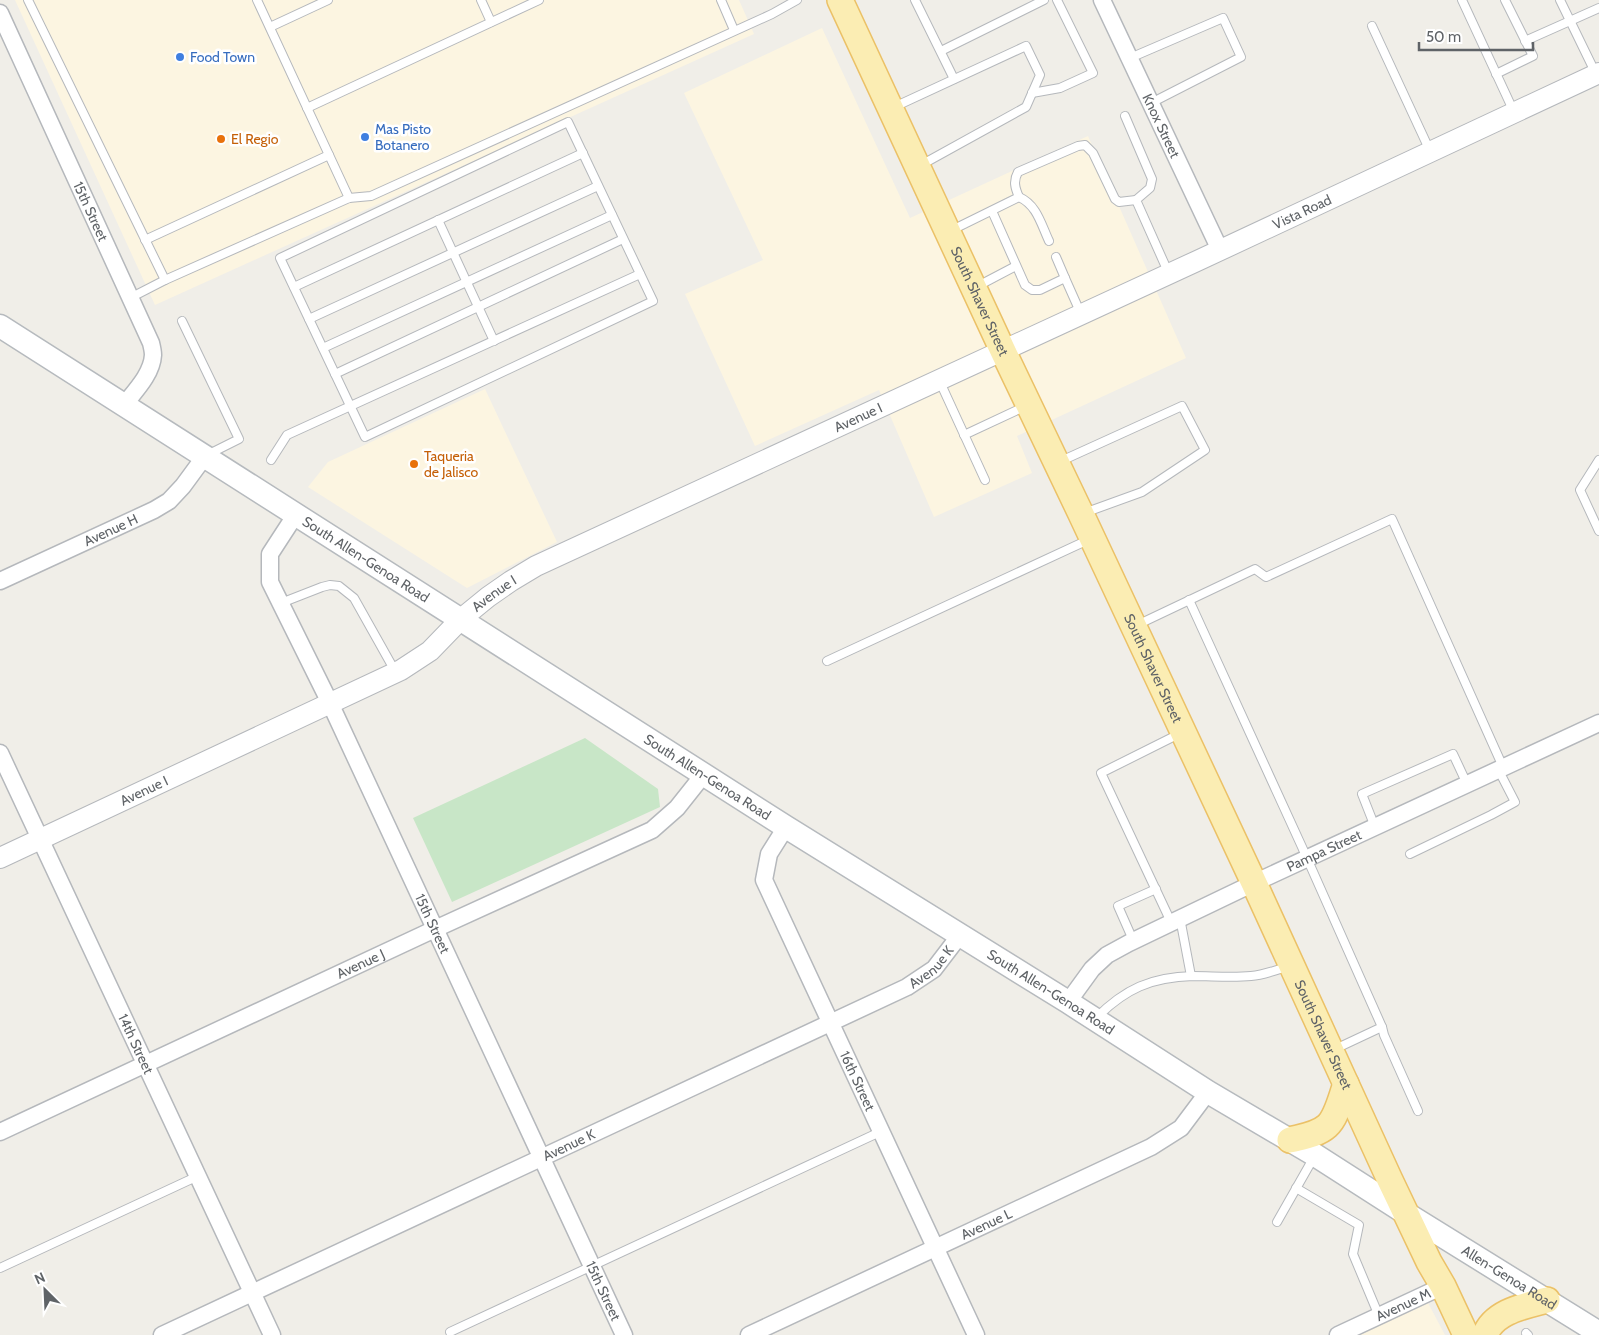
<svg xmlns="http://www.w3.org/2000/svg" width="1599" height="1335" font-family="Cabin,sans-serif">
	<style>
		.commercial { fill: #fcf5e1 }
		.green { fill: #c8e6c7 }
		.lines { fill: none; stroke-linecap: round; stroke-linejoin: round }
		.service-casing { stroke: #b5b8bc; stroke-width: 10 }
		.minor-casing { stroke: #b5b8bc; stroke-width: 19 }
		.tertiary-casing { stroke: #b5b8bc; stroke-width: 22 }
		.secondary-casing { stroke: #b6babe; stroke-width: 25 }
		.primary-casing { stroke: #ebc167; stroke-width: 28 }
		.service { stroke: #fff; stroke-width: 8 }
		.minor { stroke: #fff; stroke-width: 16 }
		.tertiary { stroke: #fff; stroke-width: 20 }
		.secondary { stroke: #fff; stroke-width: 22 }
		.primary { stroke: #fbedb3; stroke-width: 25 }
		.shop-dot { fill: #3f7fe0; stroke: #fff; stroke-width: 2 }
		.food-dot { fill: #e8710a; stroke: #fff; stroke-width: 2 }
		.labels { text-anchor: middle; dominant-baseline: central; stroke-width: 5; stroke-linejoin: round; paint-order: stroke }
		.shop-label { font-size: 14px; fill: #366cbe; stroke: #fff; text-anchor: start }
		.street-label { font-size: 14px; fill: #5f6367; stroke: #fff }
		.food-label { font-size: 14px; fill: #c56008; stroke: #fff; text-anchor: start }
	</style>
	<rect width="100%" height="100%" fill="#f0eee8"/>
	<!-- commercial -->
	<g class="commercial">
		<polygon points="15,0 739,0 754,34 155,305"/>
		<polygon points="822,28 910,218 1088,136 1186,358 1017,436 1032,473 934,517 879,390 755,446 685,294 763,260 684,93"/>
		<polygon points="485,389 557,542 467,588 308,487 328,462"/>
		<polygon points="1427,1301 1445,1335 1356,1335"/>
	</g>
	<!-- green -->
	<polygon class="green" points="585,738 658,789 660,807 452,902 413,818"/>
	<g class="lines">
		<defs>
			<g id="service">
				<polyline points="28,0 165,280"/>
				<polyline points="257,0 349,198"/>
				<polyline points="481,0 491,22"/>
				<polyline points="721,0 734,30"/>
				<polyline points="915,0 954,79"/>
				<polyline points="1462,0 1514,112"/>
				<polyline points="1560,0 1596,74"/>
				<polyline points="1372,26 1430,151"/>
				<polyline points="270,27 328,0"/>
				<polyline points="1525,41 1599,8"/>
				<polyline points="941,51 1044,0"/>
				<polyline points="1130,58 1223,18 1241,57 1151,103"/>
				<polyline points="1496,74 1533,56 1505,0"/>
				<polyline points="1032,93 1060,88 1093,73 1057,0"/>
				<polyline points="307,108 539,0"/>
				<polyline points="892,108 1026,46 1040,75 1026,107 921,165"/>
				<polyline points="1125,116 1152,179 1150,188 1136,200 1169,274"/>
				<polygon points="568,122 653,301 365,437 280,258"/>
				<path d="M1019 197C1037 205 1041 224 1049 241"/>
				<polyline points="992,211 1025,285 1032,290 1040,290 1065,278 1081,314"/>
				<polyline points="438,220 494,341"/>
				<path d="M950 231 1019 197C1015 188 1013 181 1018 172L1078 146 1085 145 1093 153 1115 199 1119 202 1136 200"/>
				<polyline points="145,240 329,155"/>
				<polyline points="1056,257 1065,278"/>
				<polyline points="294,287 583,153"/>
				<polyline points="976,287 1016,266"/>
				<polyline points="130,298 165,280 349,198 371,196 772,14 797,0"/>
				<polyline points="309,319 598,186"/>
				<polyline points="182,321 239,439 209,454"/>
				<polyline points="323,348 612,215"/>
				<polyline points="335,374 623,239"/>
				<polyline points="940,382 985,480"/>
				<polyline points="964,435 1026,406"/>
				<polyline points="271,460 287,435 640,274"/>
				<polyline points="1599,460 1580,490 1599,531"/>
				<polyline points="1061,461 1182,406 1205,450 1142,492 1084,513"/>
				<polyline points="1189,600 1302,847 1382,1027 1333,1050"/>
				<polyline points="281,603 322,587 330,585 339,586 354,598 395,671"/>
				<polyline points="1137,625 1255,569 1266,577 1392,519 1503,767"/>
				<polyline points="827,661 1088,540"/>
				<polyline points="1375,827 1362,794 1453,754 1467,784"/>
				<polyline points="1410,854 1491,815 1515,802 1498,769"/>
				<polyline points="1180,918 1191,976"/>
				<polyline points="1171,922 1101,773 1179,734"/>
				<polyline points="1133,940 1118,906 1156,889"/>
				<path d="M1096 1018C1125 989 1151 977 1193 976 1212 976 1232 978 1251 976 1264 975 1277 970 1289 966"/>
				<polyline points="1382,1027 1384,1035 1418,1111"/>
				<polyline points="1296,1188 1359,1225 1353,1254 1379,1316"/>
				<polyline points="1277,1222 1314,1157"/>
				<polyline points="0,1268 198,1176"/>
				<polyline points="450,1332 882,1131"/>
				<polyline points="1526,1333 1528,1335"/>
			</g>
			<g id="minor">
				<path id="s1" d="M1102 0 1220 250"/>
				<path id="s2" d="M0 13 151 343C152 347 153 351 153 355 152 374 135 391 124 405"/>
				<path id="s3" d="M296 514 270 554V582L330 703 624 1335"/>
				<path id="s4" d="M0 581 154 510 169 501 183 486 205 456"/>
				<path id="s5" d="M0 753 272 1335"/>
				<path id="s6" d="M786 827 769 854 764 880 976 1335"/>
				<path id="s7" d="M1068 1002 1092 969 1107 955 1129 943 1254 883 1599 723"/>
				<path id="s8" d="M0 1132 435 929 652 830 677 808 704 774"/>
				<path id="s9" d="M162 1335 907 987 934 969 960 935"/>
				<path id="s10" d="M749 1335 1151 1147 1181 1128 1208 1092"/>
				<path id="s11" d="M1338 1335 1443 1286"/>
			</g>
			<g id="tertiary">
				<path id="s12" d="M0 858 401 670 430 651 461 619 488 597 511 581 536 566 1197 261 1599 73"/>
			</g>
			<g id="secondary">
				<path id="s13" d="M0 326 786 827 1068 1002 1208 1092 1315 1155 1407 1214 1599 1333"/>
			</g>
			<g id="primary">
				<path id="s14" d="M840 0 1003 351 1081 514 1254 883 1389 1178 1429 1262 1443 1286 1466 1335"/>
				<path d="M1290 1140C1301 1137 1317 1135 1327 1126 1337 1117 1341 1097 1346 1084"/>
				<path d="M1485 1335C1494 1311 1525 1306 1547 1300"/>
			</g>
		</defs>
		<!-- service casing -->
		<use href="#service" class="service-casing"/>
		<!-- minor casing -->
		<use href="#minor" class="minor-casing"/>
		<!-- tertiary casing -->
		<use href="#tertiary" class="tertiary-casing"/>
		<!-- secondary casing -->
		<use href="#secondary" class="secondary-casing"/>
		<!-- primary casing -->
		<use href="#primary" class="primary-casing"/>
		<!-- service -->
		<use href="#service" class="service"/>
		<!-- minor -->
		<use href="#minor" class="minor"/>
		<!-- tertiary -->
		<use href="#tertiary" class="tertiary"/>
		<!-- secondary -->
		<use href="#secondary" class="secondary"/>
		<!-- primary -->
		<use href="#primary" class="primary"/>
	</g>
	<!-- markers -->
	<g class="shop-dot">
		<circle cx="180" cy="57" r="5"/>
		<circle cx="365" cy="137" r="5"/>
	</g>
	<g class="food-dot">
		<circle cx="221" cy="139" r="5"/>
		<circle cx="414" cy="464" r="5"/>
	</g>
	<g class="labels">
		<!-- shop labels -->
		<g class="shop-label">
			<text x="190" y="57">Food Town</text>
			<text x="375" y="129">Mas Pisto<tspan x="375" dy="16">Botanero</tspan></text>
		</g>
		<!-- street labels -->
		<g class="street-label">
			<text stroke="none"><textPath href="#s1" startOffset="139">Knox Street</textPath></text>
			<text stroke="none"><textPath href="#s2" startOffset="218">15th Street</textPath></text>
			<text stroke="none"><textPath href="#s12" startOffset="1458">Vista Road</textPath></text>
			<text stroke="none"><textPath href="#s14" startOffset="332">South Shaver Street</textPath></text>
			<text stroke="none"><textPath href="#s12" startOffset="969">Avenue I</textPath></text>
			<text stroke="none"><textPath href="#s4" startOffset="122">Avenue H</textPath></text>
			<text stroke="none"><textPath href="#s13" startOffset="434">South Allen-Genoa Road</textPath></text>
			<text stroke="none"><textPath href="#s12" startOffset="564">Avenue I</textPath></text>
			<text stroke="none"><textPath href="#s14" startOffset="738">South Shaver Street</textPath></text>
			<text stroke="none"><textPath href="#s13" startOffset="839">South Allen-Genoa Road</textPath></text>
			<text stroke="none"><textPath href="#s12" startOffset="159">Avenue I</textPath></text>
			<text stroke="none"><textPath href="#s7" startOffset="302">Pampa Street</textPath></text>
			<text stroke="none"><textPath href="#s3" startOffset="454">15th Street</textPath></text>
			<text stroke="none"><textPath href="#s8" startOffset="398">Avenue J</textPath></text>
			<text stroke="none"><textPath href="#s9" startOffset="854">Avenue K</textPath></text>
			<text stroke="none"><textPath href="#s13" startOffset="1244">South Allen-Genoa Road</textPath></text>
			<text stroke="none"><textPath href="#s14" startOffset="1142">South Shaver Street</textPath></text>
			<text stroke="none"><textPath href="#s5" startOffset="321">14th Street</textPath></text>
			<text stroke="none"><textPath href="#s6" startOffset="280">16th Street</textPath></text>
			<text stroke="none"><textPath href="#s9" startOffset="449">Avenue K</textPath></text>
			<text stroke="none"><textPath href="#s10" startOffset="262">Avenue L</textPath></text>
			<text stroke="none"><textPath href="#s13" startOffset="1784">Allen-Genoa Road</textPath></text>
			<text stroke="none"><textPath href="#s3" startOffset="859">15th Street</textPath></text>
			<text stroke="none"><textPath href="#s11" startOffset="72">Avenue M</textPath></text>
		</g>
		<!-- food labels -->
		<g class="food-label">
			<text x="231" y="139">El Regio</text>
			<text x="424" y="456">Taqueria<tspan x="424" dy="16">de Jalisco</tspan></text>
		</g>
	</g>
	<!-- north arrow -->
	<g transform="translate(45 1290) rotate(336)" stroke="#ffffff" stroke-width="4" paint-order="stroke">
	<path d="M0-4L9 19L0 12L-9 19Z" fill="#5f6367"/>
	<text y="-8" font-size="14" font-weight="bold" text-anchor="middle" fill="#5f6367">N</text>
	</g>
	<!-- scale -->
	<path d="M1419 42v8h114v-8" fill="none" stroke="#5f6367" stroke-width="2.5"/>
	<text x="1426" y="42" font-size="15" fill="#5f6367" stroke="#ffffff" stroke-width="4" paint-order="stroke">50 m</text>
</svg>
